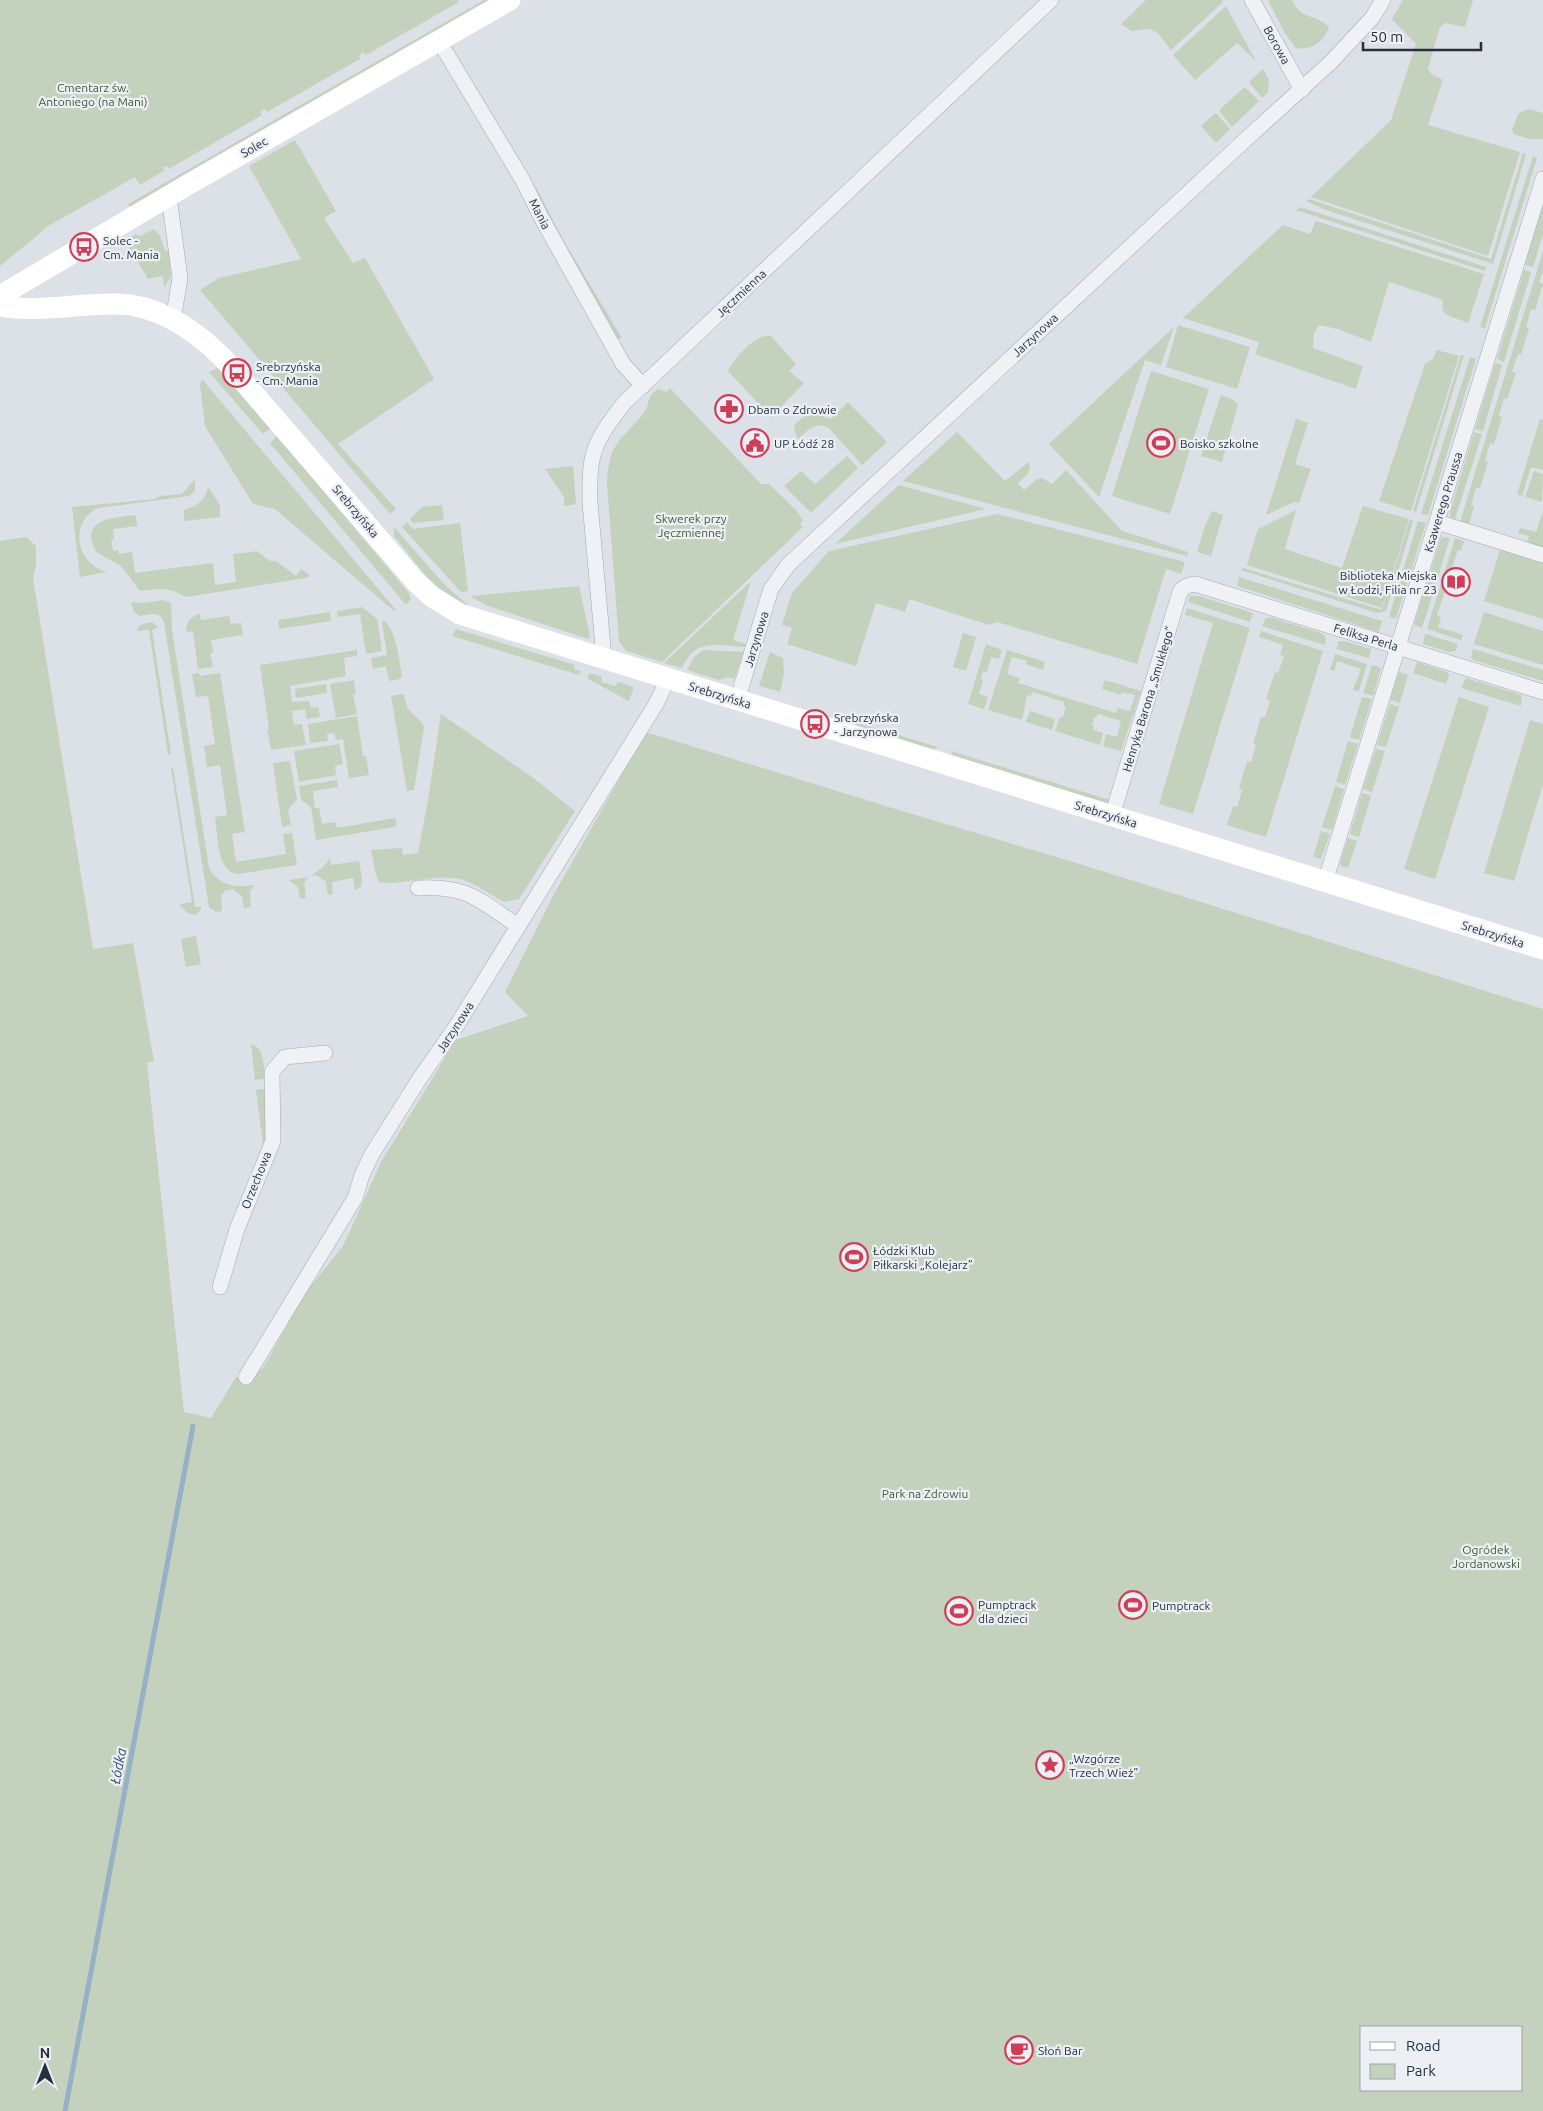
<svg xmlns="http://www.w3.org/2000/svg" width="1543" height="2111" font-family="Ubuntu,sans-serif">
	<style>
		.green { fill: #c3d1bd; fill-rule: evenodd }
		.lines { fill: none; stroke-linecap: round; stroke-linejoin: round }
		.stream { stroke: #96b0c8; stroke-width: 5 }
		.street-casing { stroke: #a2a8b1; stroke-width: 16 }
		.street { stroke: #eff1f5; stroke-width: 15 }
		.secondary { stroke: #fff; stroke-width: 21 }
		.labels { text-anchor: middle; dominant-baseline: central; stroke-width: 4.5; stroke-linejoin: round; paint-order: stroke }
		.street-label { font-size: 12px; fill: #262f3d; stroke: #ecf0f5 }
		.park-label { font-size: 12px; fill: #3b5933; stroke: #ecf0f5 }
		.poi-label { font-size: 12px; fill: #262f3d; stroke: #ecf0f5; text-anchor: start }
		.water-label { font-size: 14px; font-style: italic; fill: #304f71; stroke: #ecf0f5 }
	</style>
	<rect width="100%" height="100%" fill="#dce1e7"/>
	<!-- green -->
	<g class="green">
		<polygon points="0,0 457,0 459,2 366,55 363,52 359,56 360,59 267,112 265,109 260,112 262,115 169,169 167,166 163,168 164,171 140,185 135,177 43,229 44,230 0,266"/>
		<polygon points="484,0 492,0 131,208 128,204"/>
		<path d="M1146 0H1222L1223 2 1171 50C1156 31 1157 26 1132 31L1121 24Z"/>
		<path d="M1268 0H1292C1300 20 1317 14 1329 27 1324 42 1311 51 1296 48L1286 35Z"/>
		<polygon points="1403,0 1473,0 1465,27 1445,23 1440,27 1428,68 1431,74 1443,80 1428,125 1520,152 1488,256 1311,197 1391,120 1416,44 1392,19"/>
		<polygon points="1226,6 1256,61 1237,43 1195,80 1173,55"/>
		<polygon points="1263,69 1269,80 1268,92 1262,98 1249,82"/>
		<polygon points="1245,87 1259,101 1232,127 1220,112 1220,109"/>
		<polygon points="1528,109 1543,113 1543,139 1529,139 1514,134 1512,130 1518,114"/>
		<polygon points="1214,114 1217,114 1230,129 1216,143 1201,126"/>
		<polygon points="295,140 336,211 324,218 353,263 365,258 434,379 338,444 396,509 390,514 200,290 219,278 301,259 249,166"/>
		<polygon points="1523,153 1526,154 1493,264 1326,210 1306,201 1309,199 1491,259"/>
		<polygon points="1533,156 1537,158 1485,328 1480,327"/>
		<polygon points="536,187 562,238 622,338 617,339 535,190"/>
		<polygon points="1543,204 1543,234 1533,267 1525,265"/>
		<polygon points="1300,207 1486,267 1485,271 1296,210"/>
		<polygon points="1316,221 1484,274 1468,323 1445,314 1442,308 1443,300 1389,282 1371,342 1338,329 1319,325 1314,334 1313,348 1363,366 1356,389 1255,354 1259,342 1183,318 1283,225 1310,234"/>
		<polygon points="154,229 160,236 165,251 169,251 171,276 164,288 163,276 148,279 125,241 136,234 140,236"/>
		<polygon points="1543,251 1543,271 1539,282 1543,284 1535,310 1531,309 1526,327 1529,328 1521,355 1518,354 1512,372 1516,373 1507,399 1504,398 1499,416 1502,417 1494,444 1490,443 1485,461 1488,462 1480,488 1476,488 1471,505 1474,506 1469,524 1460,522"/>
		<polygon points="1524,270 1531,272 1504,362 1497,359"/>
		<polygon points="1178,325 1250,347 1237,389 1166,367"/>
		<polygon points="1174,327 1161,365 1145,360 1099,497 1049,444"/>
		<path d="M765 336H771L796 364 789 371 804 383 771 417 728 371C735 358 750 340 765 336Z"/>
		<polygon points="1437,350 1459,356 1411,511 1379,501 1425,364 1433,359"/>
		<polygon points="1461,355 1464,355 1416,512 1413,511"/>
		<polygon points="1470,357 1476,359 1428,515 1421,514"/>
		<polygon points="1495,363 1502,365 1483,431 1475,429"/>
		<polygon points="220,367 271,428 263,434 209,372"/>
		<polygon points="1151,371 1209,389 1170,514 1112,496"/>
		<polygon points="202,379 396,610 394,611 275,509 253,504 205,426 200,385"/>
		<path d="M670 388 761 484H769L797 511 803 521 800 523 803 527 662 662 626 651 619 641 607 484C609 439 622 442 645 411 651 403 645 397 658 389L666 392Z"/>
		<polygon points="1221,395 1234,400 1238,405 1222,462 1201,456"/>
		<path d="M848 402 887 442 862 465 829 428C815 421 808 430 798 439L794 429 795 424 815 408 826 418 831 419Z"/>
		<polygon points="1296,419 1308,423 1295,464 1311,469 1299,503 1294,502 1266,515"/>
		<polygon points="1540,419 1543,420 1543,470 1531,467 1522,496 1517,494"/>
		<path d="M957 432 1005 481 1029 462C1032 472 1025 476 1018 483L1024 490 1037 479 1042 478 1052 484 1066 470 1122 531 1188 552 1187 556 903 481Z"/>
		<polygon points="1474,432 1482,434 1455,519 1450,517 1450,512"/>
		<polygon points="277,436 409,593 411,599 406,605 270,443"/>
		<polygon points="847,456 858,468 811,513 784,486 801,471 815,484"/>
		<polygon points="573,466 576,504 564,506 564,497 545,469"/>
		<polygon points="1534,471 1543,474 1542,502 1525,497"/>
		<path d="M195 479V490L190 496 98 508C68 522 76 564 107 572L80 577 72 507 155 499 160 496 182 494Z"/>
		<polygon points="899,485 986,509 835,544"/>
		<path d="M208 487 220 505V517L184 521V510C197 506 205 501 208 487Z"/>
		<polygon points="442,505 444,520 413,523 410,519 422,507"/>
		<polygon points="1363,506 1409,519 1382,608 1247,565 1258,529 1296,510 1285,549 1342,568"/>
		<polygon points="1212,511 1223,515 1211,556 1197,552 1205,526"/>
		<polygon points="1543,511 1543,547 1527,542 1529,536 1518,533 1520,528 1536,532"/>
		<polygon points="997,514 1185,562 1181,574 1166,569 1137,664 997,622 989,625 909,599 905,612 876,603 856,666 787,644 792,628 782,625 792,593 829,551"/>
		<path d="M136 515 137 526 113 529 114 539 111 540 113 551 118 550 119 554 132 552 135 573 213 563 215 585 236 582 233 554 257 551 270 561H276L296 576 301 569 310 575 306 578 186 597C168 587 159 589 140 591L121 566 96 552C78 518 114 518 136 515Z"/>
		<polygon points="1410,519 1413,521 1386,611 1377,613 1241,570 1243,568 1382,610"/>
		<polygon points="1418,521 1426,523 1396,619 1389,617"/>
		<polygon points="407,522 413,529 460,523 468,591 461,592 402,527"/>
		<path d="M394 527 444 584 470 607C437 597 415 561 394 536Z"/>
		<path d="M26 537 36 546V566L33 578 93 949 133 943 154 1061 147 1063 184 1412 211 1418 236 1377 248 1381 263 1368 292 1317 297 1303 343 1246 381 1162 456 1040 528 1016 505 992 554 894 646 732 879 804 1070 861 1543 1009V2111H0V541ZM1362 2027H1522V2090H1362Z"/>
		<polygon points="1444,537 1450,538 1437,580 1429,577 1441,538"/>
		<polygon points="1455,538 1464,541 1461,551 1458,550 1450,573 1454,575 1448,593 1445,592 1437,615 1441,617 1438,627 1463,635 1461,640 1427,629"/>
		<polygon points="1500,550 1543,563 1543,619 1484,601"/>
		<polygon points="1239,577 1382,621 1379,632 1237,586"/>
		<path d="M751 581 733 640 746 644 745 647C717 646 696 637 682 668L664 663Z"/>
		<polygon points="1427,581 1436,584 1422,628 1414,625"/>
		<polygon points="579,586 590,636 588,639 488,606 470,596"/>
		<polygon points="1190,596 1199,596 1253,613 1250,622 1188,602"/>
		<path d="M163 600 171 603 172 630 209 868C219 886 236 888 255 885L250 891 251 907 244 908 242 896 233 889 226 890 221 895 222 911 216 912 209 907 164 622C159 610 150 615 139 616L134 612 131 602 144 603Z"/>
		<polygon points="362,607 377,619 382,651 366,654 360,614 338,617 337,611"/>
		<polygon points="1187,608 1250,628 1193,814 1159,804 1213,623 1185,615"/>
		<polygon points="330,612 331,621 279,629 278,620"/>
		<polygon points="1484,612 1543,631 1543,665 1474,644"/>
		<path d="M200 614 201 620 229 616 231 624 241 623 243 635 211 640 213 653H210L213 667 198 669 193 631 186 632C187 622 189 617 200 614Z"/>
		<polygon points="1270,617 1321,633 1326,637 1325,645 1262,626 1265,619"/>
		<path d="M384 620C398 635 398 656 402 676L400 679 389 681 386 666 373 669 371 658 387 655 382 622Z"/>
		<polygon points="152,622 157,626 157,628 152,630 171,754 168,755 149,630 138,631 137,630 140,625"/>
		<polygon points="456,629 575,665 574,669 580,671 579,675 452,636"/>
		<polygon points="1261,631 1323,651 1266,837 1227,825 1233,806 1237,807 1242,790 1239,788 1247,761 1251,762 1256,745 1253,744 1261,717 1265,717 1270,701 1266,699 1275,672 1278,673 1284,656 1280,655 1283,645 1259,637"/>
		<polygon points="963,633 976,637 966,671 953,667"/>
		<polygon points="1425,634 1458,644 1456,651 1449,652 1423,644"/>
		<polygon points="1339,641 1344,641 1371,649 1369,658 1336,649"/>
		<polygon points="986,644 1002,650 999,659 991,657 987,672 983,671 981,679 983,680 979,694 988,697 984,709 968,704"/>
		<polygon points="1473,649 1543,670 1543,681 1473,660 1471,657"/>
		<polygon points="357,650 357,656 344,658 346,676 290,686 292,702 309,701 311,708 318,707 320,717 307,719 305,709 292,711 294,725 302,724 306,745 271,750 267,729 269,729 260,665"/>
		<polygon points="703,650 744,652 735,677 734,679 728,677 719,680 687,670 694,657"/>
		<polygon points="1007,650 1045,662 1043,670 1026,664 1027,661 1012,657 1007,674 1020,678 1018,683 1116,713 1118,708 1130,711 1135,695 1122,692 1121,695 1102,689 1105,680 1141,691 1121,751 1103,746 1106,734 1117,737 1121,721 1098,714 1097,717 1094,717 1092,725 1094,726 1093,730 1103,733 1100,745 1055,731 1060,717 1063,717 1066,707 1064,706 1064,702 1032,692 1031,696 1027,695 1022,720 988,710"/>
		<polygon points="770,652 783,658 784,674 780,692 759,686"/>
		<polygon points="1335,654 1367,664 1359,691 1353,690 1361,669 1337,661 1334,671 1330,670"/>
		<polygon points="1417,662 1447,672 1449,675 1446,684 1413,673"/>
		<polygon points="1372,665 1381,668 1373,696 1363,693"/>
		<polygon points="1399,672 1408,675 1400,703 1390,700"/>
		<path d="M199 673 200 676 220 673 245 832 232 834 236 862 286 854 283 834 292 833 297 865 238 874C216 872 218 834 215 817L227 815 220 765 207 767 204 746 215 744 208 696 196 697 192 674Z"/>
		<polygon points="589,673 602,677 601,682 616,686 618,682 634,687 629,701 588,679"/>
		<polygon points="1466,678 1522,695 1521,706 1461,688"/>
		<polygon points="354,680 356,694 353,694 357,714 336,718 330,684"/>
		<polygon points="326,684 327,693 296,698 295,689"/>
		<polygon points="403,694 408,709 422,723 424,727 414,790 407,791 391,696"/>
		<polygon points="1362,697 1372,699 1359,740 1350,737"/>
		<polygon points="1459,697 1489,707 1435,879 1404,869"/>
		<polygon points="1390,704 1399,707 1386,747 1377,745"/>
		<polygon points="1030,711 1055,719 1052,730 1026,722"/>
		<path d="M441 714 532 777 575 811 519 899 504 902C490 895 478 885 463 880 442 873 409 883 386 883L379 882 376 875 371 850 402 848 403 855 418 853 428 800Z"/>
		<polygon points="357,716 363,756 366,756 369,775 349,778 343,739 336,740 334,733 327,734 328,741 310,743 308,724"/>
		<polygon points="1530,720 1543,724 1543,784 1514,881 1484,873"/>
		<polygon points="852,721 938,747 934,750 851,724"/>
		<polygon points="1348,741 1358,744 1345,785 1336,782"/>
		<polygon points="339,744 343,764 335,766 336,775 299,782 294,751"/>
		<polygon points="1376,749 1385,751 1372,792 1363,789"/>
		<polygon points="951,751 1110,800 1107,804 952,755"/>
		<polygon points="290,761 297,799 288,810 291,825 282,827 273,763"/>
		<polygon points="171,768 173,768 195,907 201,907 201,910 196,915 188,913 180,906 181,904 192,902"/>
		<polygon points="337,780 338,787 313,791 315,808 319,808 322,824 335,822 337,828 395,818 397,824 395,827 316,840 311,807 301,800 299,786"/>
		<polygon points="1335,786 1344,789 1332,830 1322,827"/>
		<polygon points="1362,793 1371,796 1359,837 1350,834"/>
		<polygon points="1321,831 1330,834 1321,859 1313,857"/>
		<polygon points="1348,838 1357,841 1348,868 1341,866 1340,862"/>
		<path d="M330 858 331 865 359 861 362 878 361 887 355 890 353 878 332 882 333 894 328 895 326 882 316 875 310 876 304 882 306 898 300 899 298 887 289 880 309 877 310 876C319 871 324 867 330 858Z"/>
		<polygon points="196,936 201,964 186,967 181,939"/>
		<path d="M251 1044C265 1048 263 1065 265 1078L264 1079 255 1080Z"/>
		<polygon points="264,1089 266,1091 270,1135 264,1155 260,1153 263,1145 256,1090"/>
	</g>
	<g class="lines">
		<!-- stream -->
		<polyline class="stream" points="65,2111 193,1426"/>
		<defs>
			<g id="street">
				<polyline points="1252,0 1302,90"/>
				<polyline points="439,41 522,179 542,219 623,364 643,386"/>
				<polyline points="169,197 180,278 173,320"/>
				<polyline points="1437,522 1543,555"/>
				<path d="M604 658 590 503C589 451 593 444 624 403L1051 0"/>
				<polyline points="737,701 771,589 788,565 1244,141 1331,62 1372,18 1383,0"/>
				<path d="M1112 816 1180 592C1184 586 1189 585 1195 584L1543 692"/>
				<polyline points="1325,882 1543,179"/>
				<path d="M418 888C468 885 479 900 518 926"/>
				<polyline points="220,1287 237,1229 273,1141 272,1072 285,1057 325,1053"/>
				<polyline points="246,1377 355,1198 362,1175 372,1154 420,1078 457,1025 656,704 668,679"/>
			</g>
		</defs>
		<!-- street casing -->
		<use href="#street" class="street-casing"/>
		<!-- street -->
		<use href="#street" class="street"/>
		<!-- secondary -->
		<g class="secondary">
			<polyline points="0,296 189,184 510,0"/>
			<path d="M0 306C40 313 78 303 118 304 159 305 196 331 224 359L416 582 431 596 460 614 1543 949"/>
		</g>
	</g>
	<!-- icons -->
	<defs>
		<symbol id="bus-ring" viewBox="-11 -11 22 22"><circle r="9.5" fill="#ecf0f5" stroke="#cf3e57" stroke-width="1.5"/><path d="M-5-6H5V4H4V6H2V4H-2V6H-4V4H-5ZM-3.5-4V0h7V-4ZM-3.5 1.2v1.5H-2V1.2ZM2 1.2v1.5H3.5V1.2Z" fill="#cf3e57"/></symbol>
		<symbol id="pharmacy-ring" viewBox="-11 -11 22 22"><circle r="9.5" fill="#ecf0f5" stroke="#cf3e57" stroke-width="1.5"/><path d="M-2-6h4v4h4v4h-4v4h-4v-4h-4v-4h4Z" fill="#cf3e57"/></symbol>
		<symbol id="civic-ring" viewBox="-11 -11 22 22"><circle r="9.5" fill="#ecf0f5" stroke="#cf3e57" stroke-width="1.5"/><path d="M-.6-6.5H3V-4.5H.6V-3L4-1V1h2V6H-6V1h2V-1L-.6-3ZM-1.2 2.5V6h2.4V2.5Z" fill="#cf3e57"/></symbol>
		<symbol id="stadium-ring" viewBox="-11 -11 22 22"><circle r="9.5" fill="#ecf0f5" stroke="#cf3e57" stroke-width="1.5"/><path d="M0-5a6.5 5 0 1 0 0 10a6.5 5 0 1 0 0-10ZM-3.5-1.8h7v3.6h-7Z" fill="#cf3e57"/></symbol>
		<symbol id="library-ring" viewBox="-11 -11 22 22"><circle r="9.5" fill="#ecf0f5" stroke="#cf3e57" stroke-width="1.5"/><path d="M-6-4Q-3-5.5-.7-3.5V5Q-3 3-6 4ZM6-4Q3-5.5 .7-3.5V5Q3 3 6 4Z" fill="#cf3e57"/></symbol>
		<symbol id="sight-ring" viewBox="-11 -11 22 22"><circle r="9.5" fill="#ecf0f5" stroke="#cf3e57" stroke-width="1.5"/><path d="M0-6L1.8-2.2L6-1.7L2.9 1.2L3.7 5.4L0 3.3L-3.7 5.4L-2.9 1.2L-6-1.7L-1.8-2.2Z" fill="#cf3e57"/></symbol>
		<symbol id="cafe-ring" viewBox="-11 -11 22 22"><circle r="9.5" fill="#ecf0f5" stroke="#cf3e57" stroke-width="1.5"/><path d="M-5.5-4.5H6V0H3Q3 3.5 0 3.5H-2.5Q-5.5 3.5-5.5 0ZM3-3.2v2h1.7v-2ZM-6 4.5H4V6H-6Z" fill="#cf3e57"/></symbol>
	</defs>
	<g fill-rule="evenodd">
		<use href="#bus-ring" x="68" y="231" width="32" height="32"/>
		<use href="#bus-ring" x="221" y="357" width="32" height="32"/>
		<use href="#pharmacy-ring" x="713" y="393" width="32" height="32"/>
		<use href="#civic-ring" x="739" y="427" width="32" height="32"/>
		<use href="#stadium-ring" x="1145" y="427" width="32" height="32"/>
		<use href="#library-ring" x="1440" y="566" width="32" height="32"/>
		<use href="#bus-ring" x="799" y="708" width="32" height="32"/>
		<use href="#stadium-ring" x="838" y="1241" width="32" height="32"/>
		<use href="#stadium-ring" x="1117" y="1589" width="32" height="32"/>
		<use href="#stadium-ring" x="943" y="1595" width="32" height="32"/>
		<use href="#sight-ring" x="1034" y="1749" width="32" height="32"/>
		<use href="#cafe-ring" x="1003" y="2034" width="32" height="32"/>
	</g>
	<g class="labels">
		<!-- street labels -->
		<g class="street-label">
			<text transform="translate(1277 45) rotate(61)">Borowa</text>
			<text transform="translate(254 147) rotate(-30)">Solec</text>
			<text transform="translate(540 214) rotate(63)">Mania</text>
			<text transform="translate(741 293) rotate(-43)">Jęczmienna</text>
			<text transform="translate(1035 335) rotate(-43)">Jarzynowa</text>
			<text transform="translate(1443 502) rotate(-73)">Ksawerego Praussa</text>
			<text transform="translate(356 511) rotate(50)">Srebrzyńska</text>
			<text transform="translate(1366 637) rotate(17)">Feliksa Perla</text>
			<text transform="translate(756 639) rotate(-73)">Jarzynowa</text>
			<text transform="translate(720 695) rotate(17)">Srebrzyńska</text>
			<text transform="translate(1148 699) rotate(-73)">Henryka Barona „Smukłego”</text>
			<text transform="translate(1106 814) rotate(17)">Srebrzyńska</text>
			<text transform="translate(1493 934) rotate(17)">Srebrzyńska</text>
			<text transform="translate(455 1027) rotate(-57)">Jarzynowa</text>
			<text transform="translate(256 1180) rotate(-68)">Orzechowa</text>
		</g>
		<!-- park labels -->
		<g class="park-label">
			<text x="93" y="87">Cmentarz św.<tspan x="93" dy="14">Antoniego (na Mani)</tspan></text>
			<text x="691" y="518">Skwerek przy<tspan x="691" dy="14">Jęczmiennej</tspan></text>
			<text x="925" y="1493">Park na Zdrowiu</text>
			<text x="1486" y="1549">Ogródek<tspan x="1486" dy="14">Jordanowski</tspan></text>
		</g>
		<!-- poi labels -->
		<g class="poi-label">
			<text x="103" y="240">Solec -<tspan x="103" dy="14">Cm. Mania</tspan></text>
			<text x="256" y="366">Srebrzyńska<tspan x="256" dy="14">- Cm. Mania</tspan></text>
			<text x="748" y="409">Dbam o Zdrowie</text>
			<text x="774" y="443">UP Łódź 28</text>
			<text x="1180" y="443">Boisko szkolne</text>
			<text x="1437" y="575" text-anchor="end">Biblioteka Miejska<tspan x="1437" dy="14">w Łodzi, Filia nr 23</tspan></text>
			<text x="834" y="717">Srebrzyńska<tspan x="834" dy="14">- Jarzynowa</tspan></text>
			<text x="873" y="1250">Łódzki Klub<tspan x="873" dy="14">Piłkarski „Kolejarz”</tspan></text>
			<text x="978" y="1604">Pumptrack<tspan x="978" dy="14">dla dzieci</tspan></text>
			<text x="1152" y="1605">Pumptrack</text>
			<text x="1069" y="1758">„Wzgórze<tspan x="1069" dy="14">Trzech Wież”</tspan></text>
			<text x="1038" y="2050">Słoń Bar</text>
		</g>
		<!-- water labels -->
		<g class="water-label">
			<text transform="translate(118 1766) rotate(-79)">Łódka</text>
		</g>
	</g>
	<!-- legend -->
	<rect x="1360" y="2026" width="162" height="65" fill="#ecf0f5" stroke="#9da3ab"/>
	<rect x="1370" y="2042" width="25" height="8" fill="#ffffff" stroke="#9da3ab"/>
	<text x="1406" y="2051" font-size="15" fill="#262f3d">Road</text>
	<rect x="1370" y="2064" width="25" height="15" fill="#c3d1bd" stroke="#9da3ab"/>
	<text x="1406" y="2076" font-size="15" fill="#262f3d">Park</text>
	<!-- north arrow -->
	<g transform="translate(45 2066)" stroke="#ecf0f5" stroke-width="4" paint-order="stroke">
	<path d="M0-4L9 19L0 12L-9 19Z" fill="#262f3d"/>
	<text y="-8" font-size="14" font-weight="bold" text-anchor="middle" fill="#262f3d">N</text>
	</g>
	<!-- scale -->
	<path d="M1363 42v8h118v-8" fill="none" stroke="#262f3d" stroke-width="2.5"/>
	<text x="1370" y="42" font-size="15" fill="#262f3d" stroke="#ecf0f5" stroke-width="4" paint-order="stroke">50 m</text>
</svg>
